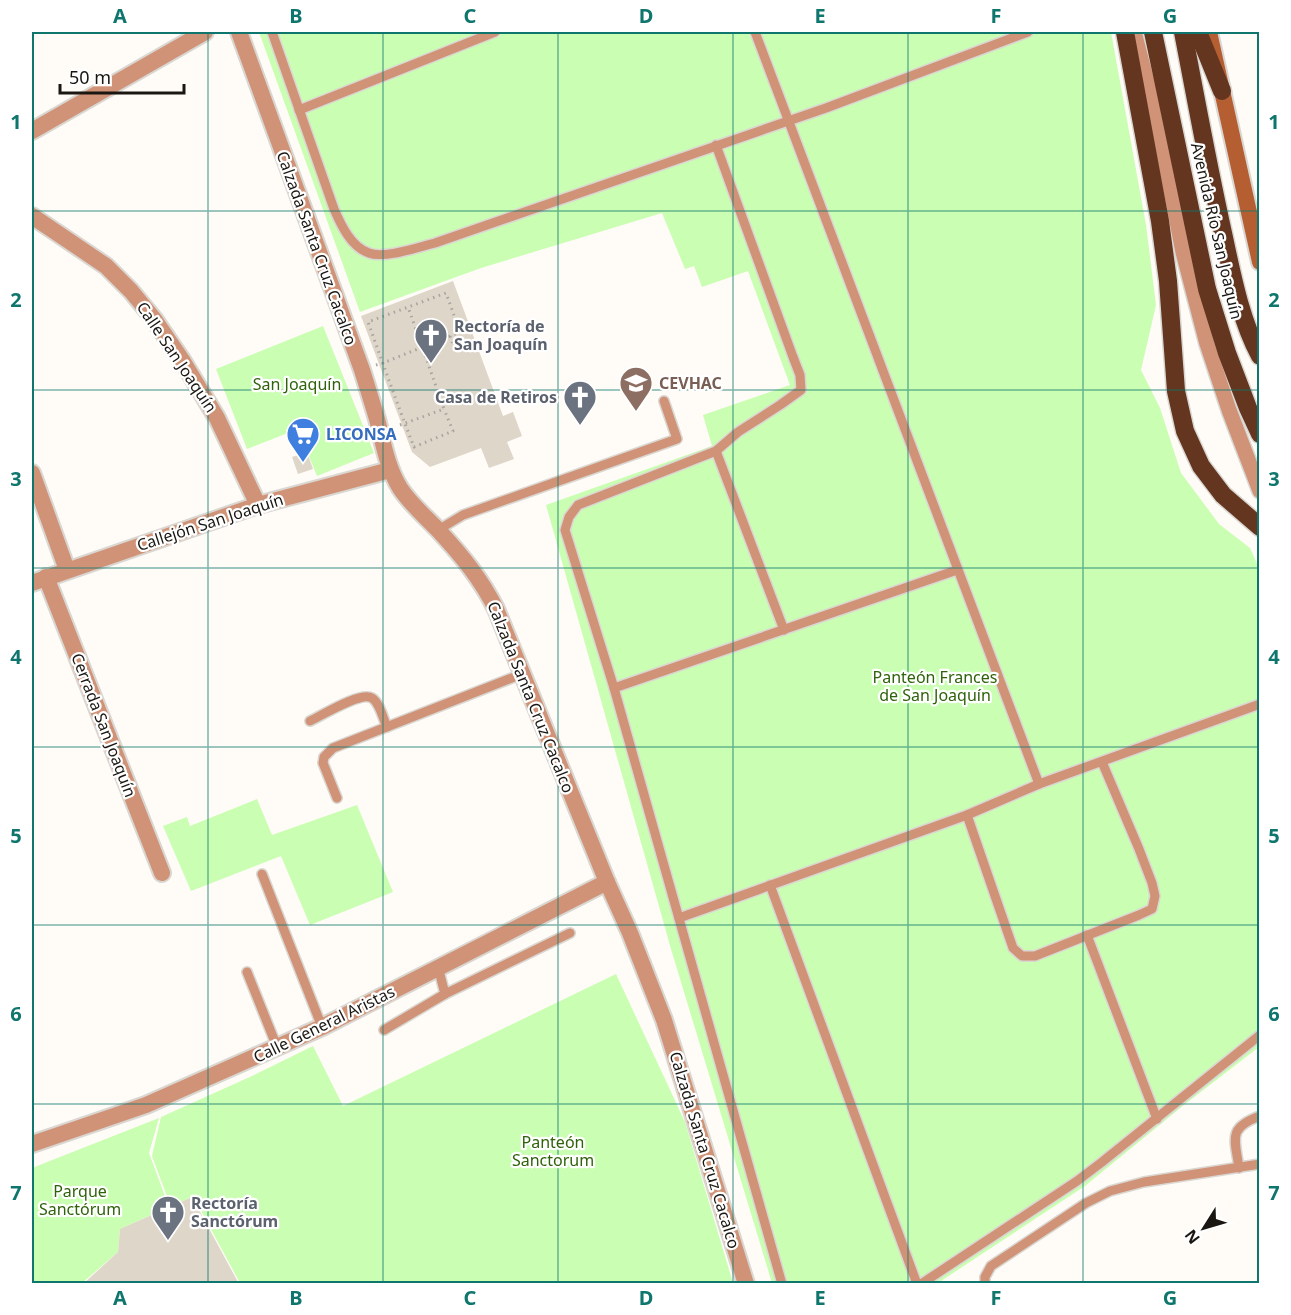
<svg xmlns="http://www.w3.org/2000/svg" width="1291" height="1315" font-family="'Noto Sans',sans-serif">
	<style>
		.green { fill: #cafeb2 }
		.building { fill: #dfd6ca }
		.lines { fill: none; stroke-linecap: round; stroke-linejoin: round }
		.service-casing { stroke: #dad7d2; stroke-width: 12 }
		.pedestrian-casing { stroke: #dad7d2; stroke-width: 18 }
		.minor-casing { stroke: #dad7d2; stroke-width: 20 }
		.tertiary-casing { stroke: #dad7d2; stroke-width: 20 }
		.secondary-casing { stroke: #dad7d2; stroke-width: 20 }
		.motorway-casing { stroke: #dad7d2; stroke-width: 21 }
		.path { stroke: #a8a49f; stroke-width: 3; stroke-dasharray: 1.5 4.5; stroke-linecap: butt }
		.service { stroke: #d09377; stroke-width: 9 }
		.pedestrian { stroke: #d09377; stroke-width: 15 }
		.minor { stroke: #d09377; stroke-width: 16 }
		.tertiary { stroke: #d09377; stroke-width: 16 }
		.secondary { stroke: #b55e32; stroke-width: 16 }
		.motorway { stroke: #64351f; stroke-width: 18 }
		.grid { fill: none; stroke: #0f766e; stroke-width: 1.5; stroke-opacity: 0.55 }
		.labels { text-anchor: middle; dominant-baseline: central; stroke-width: 4.5; stroke-linejoin: round; paint-order: stroke }
		.street-label { font-size: 16px; fill: #1a1712; stroke: #fff }
		.worship-label { font-size: 16px; font-weight: bold; fill: #5b616d; stroke: #fff; text-anchor: start }
		.education-label { font-size: 16px; font-weight: bold; fill: #785e54; stroke: #fff; text-anchor: start }
		.park-label { font-size: 16px; fill: #2f620a; stroke: #fff }
		.shop-label { font-size: 16px; font-weight: bold; fill: #366cbe; stroke: #fff; text-anchor: start }
		.neatline { fill: none; stroke: #0f766e; stroke-width: 2 }
		.grid-label { font-size: 20px; text-anchor: middle; font-weight: bold; fill: #0f766e }
	</style>
	<rect width="100%" height="100%" fill="#fffbf6"/>
	<!-- green -->
	<g class="green">
		<polygon points="259,32 1111,32 1146,225 1156,305 1141,370 1160,408 1181,473 1219,524 1250,548 1259,568 1259,1047 1184,1105 1085,1186 938,1283 772,1283 671,949 546,505 712,446 703,415 790,385 748,271 702,287 694,266 685,269 662,213 481,268 360,312"/>
		<polygon points="323,326 374,453 317,476 298,429 247,449 216,369"/>
		<polygon points="257,799 272,835 357,805 393,892 310,925 281,856 191,891 163,826 187,817 190,826"/>
		<polygon points="616,974 685,1122 733,1283 240,1283 193,1196 171,1207 152,1156 161,1117 252,1076 313,1046 343,1106"/>
		<polygon points="159,1118 149,1153 169,1207 120,1229 118,1252 82,1283 32,1283 32,1168"/>
	</g>
	<!-- building -->
	<g class="building">
		<polygon points="453,281 503,416 513,412 522,436 507,442 514,459 489,468 481,448 430,467 412,452 361,316"/>
		<polygon points="307,452 313,469 298,474 292,457"/>
		<polygon points="192,1197 239,1284 83,1284 118,1252 120,1229"/>
	</g>
	<g class="lines">
		<defs>
			<g id="service">
				<path d="M272 32 334 209C341 225 351 247 369 253 384 259 419 247 435 243L826 108 1028 32"/>
				<polyline points="755,32 1039,784"/>
				<polyline points="299,110 495,32"/>
				<polyline points="716,145 793,357 800,375 801,390 780,405 738,432 716,451 578,505 569,517 565,530 614,688 782,1284"/>
				<polyline points="716,451 784,630"/>
				<polyline points="438,530 463,515 677,439 664,401"/>
				<polyline points="614,688 957,570"/>
				<path d="M310 721C321 716 361 691 372 698 380 703 383 719 387 727"/>
				<polyline points="337,798 323,763 324,757 333,748 522,674"/>
				<polyline points="967,815 1013,948 1022,956 1035,956 1139,915 1152,909 1155,896 1152,883 1139,849 1102,762"/>
				<polyline points="262,874 322,1027"/>
				<polyline points="770,885 917,1284"/>
				<polyline points="679,918 967,815 1039,784 1260,704"/>
				<polyline points="1087,935 1157,1119"/>
				<polyline points="247,972 277,1047"/>
				<polyline points="445,994 570,933"/>
				<polyline points="384,1030 445,994 438,967"/>
				<path d="M1239 1168C1235 1139 1227 1128 1260 1116"/>
				<polyline points="921,1284 1077,1181 1102,1162 1260,1035"/>
				<polyline points="985,1284 985,1277 991,1266 1086,1203 1110,1191 1144,1182 1260,1164"/>
			</g>
			<polyline id="pedestrian" points="1134,32 1157,120 1183,252 1207,344 1229,410 1260,491"/>
			<g id="minor">
				<polyline points="32,131 205,32"/>
				<polyline points="32,216 106,266 131,291 154,319 182,360 217,418 258,505"/>
				<polyline points="32,473 67,570"/>
				<polyline points="46,577 162,873"/>
				<polyline points="32,583 258,505 390,470"/>
				<polyline points="32,1144 146,1105 322,1027 607,882"/>
			</g>
			<path id="tertiary" d="M239 32 362 370C367 386 372 402 377 419 383 442 387 467 400 488 411 505 426 517 440 532 462 556 481 579 496 609L607 882 630 933 664 1020 746 1284"/>
			<polyline id="secondary" points="1209,32 1260,262"/>
			<g id="motorway">
				<polyline points="1125,32 1160,221 1168,281 1176,391 1185,431 1201,466 1223,495 1260,527"/>
				<polyline points="1153,32 1207,289 1227,353 1248,408 1260,434"/>
				<path d="M1183 32C1196 99 1208 166 1223 233 1232 274 1240 319 1260 356"/>
				<polyline points="1198,32 1222,91"/>
			</g>
		</defs>
		<!-- service casing -->
		<use href="#service" class="service-casing"/>
		<!-- pedestrian casing -->
		<use href="#pedestrian" class="pedestrian-casing"/>
		<!-- minor casing -->
		<use href="#minor" class="minor-casing"/>
		<!-- tertiary casing -->
		<use href="#tertiary" class="tertiary-casing"/>
		<!-- secondary casing -->
		<use href="#secondary" class="secondary-casing"/>
		<!-- motorway casing -->
		<use href="#motorway" class="motorway-casing"/>
		<!-- path -->
		<g class="path">
			<polyline points="450,336 456,352"/>
			<path d="M376 365 383 363 450 336 460 332 446 293 368 322C383 364 398 406 414 447L453 431 444 409"/>
			<polyline points="400,425 444,409 408,307"/>
		</g>
		<!-- service -->
		<use href="#service" class="service"/>
		<!-- pedestrian -->
		<use href="#pedestrian" class="pedestrian"/>
		<!-- minor -->
		<use href="#minor" class="minor"/>
		<!-- tertiary -->
		<use href="#tertiary" class="tertiary"/>
		<!-- secondary -->
		<use href="#secondary" class="secondary"/>
		<!-- motorway -->
		<use href="#motorway" class="motorway"/>
	</g>
	<!-- grid -->
	<path class="grid" d="M208 32V1284M383 32V1284M558 32V1284M733 32V1284M908 32V1284M1083 32V1284M32 211H1260M32 390H1260M32 568H1260M32 747H1260M32 925H1260M32 1104H1260"/>
	<!-- icons -->
	<defs>
		<symbol id="church-pin" viewBox="-11 -11 22 30"><path d="M0 17L-7.5 6A9.5 9.5 0 1 1 7.5 6Z" fill="#6b7280" stroke="#fff"/><path d="M-1.2-6h2.4v3.5h3.3v2.4h-3.3V6h-2.4V-.1h-3.3v-2.4h3.3Z" fill="#fff"/></symbol>
		<symbol id="university-pin" viewBox="-11 -11 22 30"><path d="M0 17L-7.5 6A9.5 9.5 0 1 1 7.5 6Z" fill="#8d6e63" stroke="#fff"/><path d="M0-5L7-2L0 1L-7-2ZM-4 1L0 2.5L4 1V4Q0 6-4 4Z" fill="#fff"/></symbol>
		<symbol id="supermarket-pin" viewBox="-11 -11 22 30"><path d="M0 17L-7.5 6A9.5 9.5 0 1 1 7.5 6Z" fill="#3f7fe0" stroke="#fff"/><path d="M-6-5.5h2.5l.6 2H6L4.5 2H-2.5L-4.4-4H-6ZM-1.5 3.2a1.3 1.3 0 1 0 .1 0ZM3 3.2a1.3 1.3 0 1 0 .1 0Z" fill="#fff"/></symbol>
	</defs>
	<g fill-rule="evenodd">
		<use href="#church-pin" x="412" y="316" width="38" height="52"/>
		<use href="#university-pin" x="617" y="364" width="38" height="52"/>
		<use href="#church-pin" x="561" y="378" width="38" height="52"/>
		<use href="#supermarket-pin" x="284" y="415" width="38" height="52"/>
		<use href="#church-pin" x="149" y="1193" width="38" height="52"/>
	</g>
	<g class="labels">
		<!-- street labels -->
		<g class="street-label">
			<text transform="translate(1217 231) rotate(77)">Avenida Río San Joaquín</text>
			<text transform="translate(317 248) rotate(70)">Calzada Santa Cruz Cacalco</text>
			<text transform="translate(177 357) rotate(56)">Calle San Joaquín</text>
			<text transform="translate(210 522) rotate(-18)">Callejón San Joaquín</text>
			<text transform="translate(531 697) rotate(68)">Calzada Santa Cruz Cacalco</text>
			<text transform="translate(104 725) rotate(69)">Cerrada San Joaquín</text>
			<text transform="translate(324 1024) rotate(-26)">Calle General Aristas</text>
			<text transform="translate(705 1150) rotate(73)">Calzada Santa Cruz Cacalco</text>
		</g>
		<!-- worship labels -->
		<g class="worship-label">
			<text x="454" y="326">Rectoría de<tspan x="454" dy="18">San Joaquín</tspan></text>
			<text x="557" y="397" text-anchor="end">Casa de Retiros</text>
			<text x="191" y="1203">Rectoría<tspan x="191" dy="18">Sanctórum</tspan></text>
		</g>
		<!-- education labels -->
		<g class="education-label">
			<text x="659" y="383">CEVHAC</text>
		</g>
		<!-- park labels -->
		<g class="park-label">
			<text x="297" y="384">San Joaquín</text>
			<text x="935" y="677">Panteón Frances<tspan x="935" dy="18">de San Joaquín</tspan></text>
			<text x="553" y="1142">Panteón<tspan x="553" dy="18">Sanctorum</tspan></text>
			<text x="80" y="1191">Parque<tspan x="80" dy="18">Sanctórum</tspan></text>
		</g>
		<!-- shop labels -->
		<g class="shop-label">
			<text x="326" y="434">LICONSA</text>
		</g>
	</g>
	<!-- border -->
	<rect width="1291" height="1315" fill="none" stroke="#ffffff" stroke-width="66"/>
	<!-- north arrow -->
	<g transform="translate(1204 1228) rotate(233)" stroke="#ffffff" stroke-width="4.5" paint-order="stroke">
	<path d="M0-4.5L10 22L0 15L-10 22Z" fill="#1a1712"/>
	<text y="-9" font-size="16" font-weight="bold" text-anchor="middle" fill="#1a1712">N</text>
	</g>
	<!-- scale -->
	<path d="M60 84v9h124v-9" fill="none" stroke="#1a1712" stroke-width="3"/>
	<text x="69" y="84" font-size="18" fill="#1a1712" stroke="#ffffff" stroke-width="4.5" paint-order="stroke">50 m</text>
	<rect x="33" y="33" width="1225" height="1249" class="neatline"/>
	<g class="grid-label">
		<text x="120" y="23">A</text>
		<text x="296" y="23">B</text>
		<text x="470" y="23">C</text>
		<text x="646" y="23">D</text>
		<text x="820" y="23">E</text>
		<text x="996" y="23">F</text>
		<text x="1170" y="23">G</text>
		<text x="16" y="129">1</text>
		<text x="1274" y="129">1</text>
		<text x="16" y="307">2</text>
		<text x="1274" y="307">2</text>
		<text x="16" y="486">3</text>
		<text x="1274" y="486">3</text>
		<text x="16" y="664">4</text>
		<text x="1274" y="664">4</text>
		<text x="16" y="843">5</text>
		<text x="1274" y="843">5</text>
		<text x="16" y="1021">6</text>
		<text x="1274" y="1021">6</text>
		<text x="16" y="1200">7</text>
		<text x="1274" y="1200">7</text>
		<text x="120" y="1305">A</text>
		<text x="296" y="1305">B</text>
		<text x="470" y="1305">C</text>
		<text x="646" y="1305">D</text>
		<text x="820" y="1305">E</text>
		<text x="996" y="1305">F</text>
		<text x="1170" y="1305">G</text>
	</g>
</svg>
